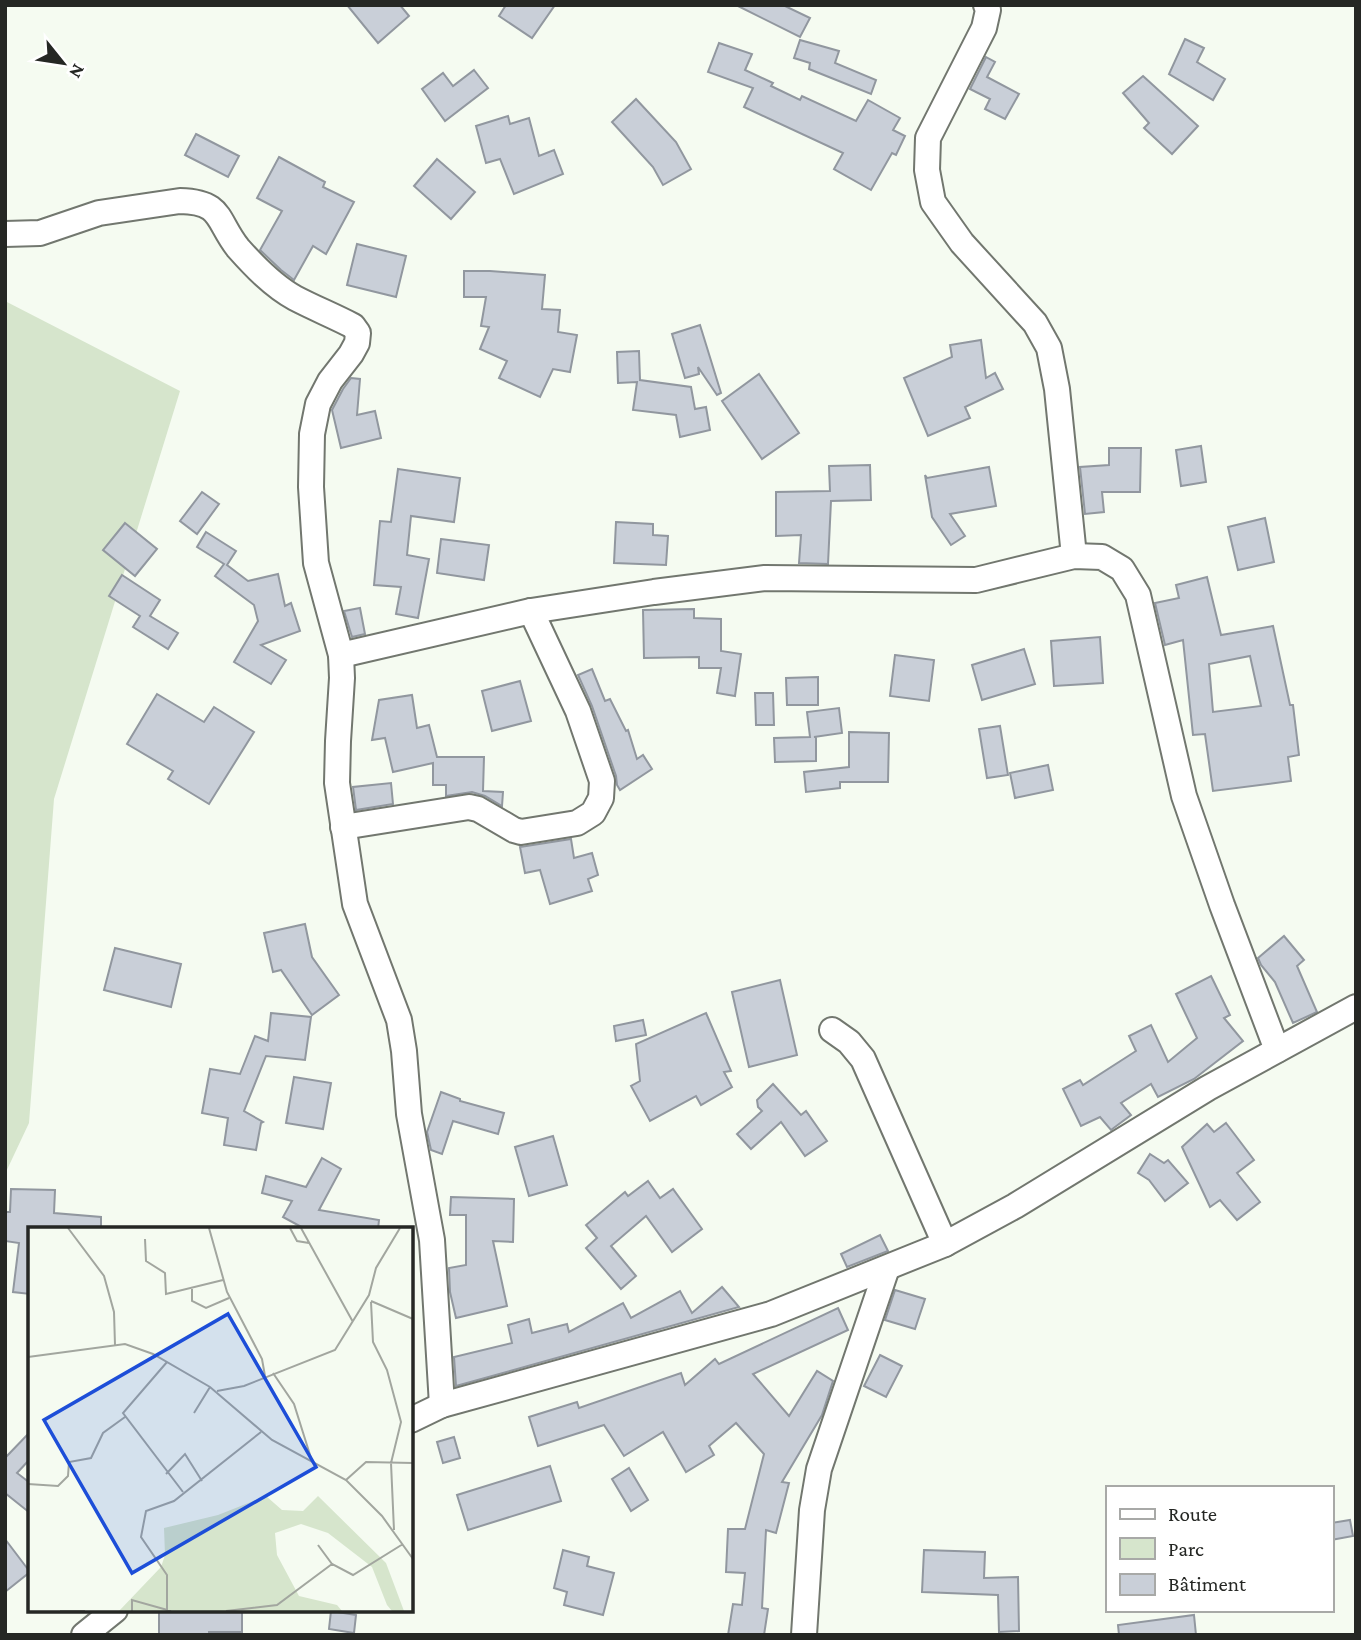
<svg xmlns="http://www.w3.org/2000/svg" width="1361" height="1640" font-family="'Crimson Pro',serif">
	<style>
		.green { fill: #d6e5cc }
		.building { fill: #c9cfd8; stroke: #91979f; stroke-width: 2; fill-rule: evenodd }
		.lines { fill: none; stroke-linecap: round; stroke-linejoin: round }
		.street-casing { stroke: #72776f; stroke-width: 28 }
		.street { stroke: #fff; stroke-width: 24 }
		.inset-road { fill: none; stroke: #a2a69f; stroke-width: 2 }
		.view { fill: #1d4ed8; fill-opacity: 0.15; stroke: #1d4ed8; stroke-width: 3.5 }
		.inset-edge { fill: none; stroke: #252724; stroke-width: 3.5 }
	</style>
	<rect width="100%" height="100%" fill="#f5fbf1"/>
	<!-- green -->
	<polygon class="green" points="5,301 180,391 54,799 29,1123 5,1174"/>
	<!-- building -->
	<g class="building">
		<polygon points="347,5 400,5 409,16 378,43"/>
		<polygon points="506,5 555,5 532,38 499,16"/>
		<polygon points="736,5 783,5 810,18 800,37"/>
		<polygon points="1185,39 1204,48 1197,62 1225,79 1213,100 1169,74"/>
		<polygon points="800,40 839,51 835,63 876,80 871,94 809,69 810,63 794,58"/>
		<polygon points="719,43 752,54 745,70 773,83 771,86 800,100 802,96 856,121 868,100 900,118 893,130 905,136 896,155 892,153 871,190 834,169 843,153 744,107 753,88 708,72"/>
		<polygon points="986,57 995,62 987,77 1019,94 1005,119 985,109 990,99 970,89"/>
		<polygon points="474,70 488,88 445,121 422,89 443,73 453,86"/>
		<polygon points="1143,76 1198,126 1172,154 1144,128 1149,123 1123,93"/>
		<polygon points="636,99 676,142 691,169 663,185 653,167 612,122"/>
		<polygon points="508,116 510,124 529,118 539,156 554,150 563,174 514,194 500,159 486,163 476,126"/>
		<polygon points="196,134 239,156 228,177 185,155"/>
		<polygon points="279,157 325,182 323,187 354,202 326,254 313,246 294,280 281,270 260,250 282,211 257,198"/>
		<polygon points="437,159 475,192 451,219 414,186"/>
		<polygon points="357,244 406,256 396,297 347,285"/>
		<polygon points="464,271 490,271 545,275 542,309 560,310 558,332 577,335 570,372 553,369 540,397 499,378 507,361 480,349 489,327 481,326 486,297 464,297"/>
		<polygon points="700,325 721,393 717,395 698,367 699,374 685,378 672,334"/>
		<polygon points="981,340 986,378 995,373 1003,389 965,407 970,418 928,436 904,378 952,357 950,345"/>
		<polygon points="639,351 640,380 691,387 695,409 706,407 710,430 680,437 676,415 633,410 637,382 618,383 617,352"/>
		<polygon points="759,374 799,433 762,459 722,401"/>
		<polygon points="351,378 360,379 357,415 375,411 381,438 341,448 332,410 343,389"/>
		<polygon points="1201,446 1206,482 1181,486 1176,450"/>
		<polygon points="1109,448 1141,448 1140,492 1102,492 1104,512 1085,514 1080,467 1109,465"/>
		<polygon points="870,465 871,500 831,501 828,564 799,563 801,535 776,536 776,492 830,491 829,466"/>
		<polygon points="989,467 996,506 950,514 965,536 951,545 932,517 925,475 927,478"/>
		<polygon points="398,469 460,478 454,522 411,516 407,555 429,559 418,618 396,614 401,587 374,585 380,521 391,522"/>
		<polygon points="202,492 219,504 197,534 180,521"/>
		<polygon points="1265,518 1274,562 1238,570 1228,527"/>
		<polygon points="616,522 653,524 653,535 668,536 666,565 614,563"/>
		<polygon points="125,523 157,549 135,576 103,550"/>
		<polygon points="206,532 236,551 227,565 248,581 278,574 285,606 291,603 300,631 261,645 286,660 271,684 234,662 258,621 254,605 215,576 224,564 197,547"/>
		<polygon points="441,539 489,545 484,580 437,573"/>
		<polygon points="122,575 160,600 150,616 178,633 168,649 133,627 140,616 109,596"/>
		<path d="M1207 577 1221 635 1273 626 1290 705H1293L1299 755 1288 757 1291 781 1213 791 1205 734 1193 735 1183 640 1165 645 1155 603 1179 598 1176 585ZM1250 656 1261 706 1213 712 1209 664Z"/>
		<polygon points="360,608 365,634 352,637 344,611"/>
		<polygon points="694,609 694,618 721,619 721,651 741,654 735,696 717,693 721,668 699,668 699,657 644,658 643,610"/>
		<polygon points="1100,637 1103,683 1054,686 1051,641"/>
		<polygon points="1024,649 1035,684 982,700 972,665"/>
		<polygon points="895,655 934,660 929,701 890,696"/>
		<polygon points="592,669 605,701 610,699 626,731 628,730 637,759 643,755 652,769 620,790 617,785 616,776 592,706 578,675"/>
		<polygon points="818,677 818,705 787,705 786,678"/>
		<polygon points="520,681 531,721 492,731 482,691"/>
		<polygon points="755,693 773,693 774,725 756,725"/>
		<polygon points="157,694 204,722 214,707 254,732 209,804 168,779 173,771 127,744"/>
		<polygon points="412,695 417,728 429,725 437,757 484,757 483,791 503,792 502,806 485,796 472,792 446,796 446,785 433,785 433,763 393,772 385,738 372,740 379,700"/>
		<polygon points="839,708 842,733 814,737 816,737 816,761 775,762 774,738 810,737 807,712"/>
		<polygon points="1000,726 1008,775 987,778 979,729"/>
		<polygon points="849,732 889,733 888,782 840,782 840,788 806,792 804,772 849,767"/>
		<polygon points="1048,765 1053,790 1015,798 1010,773"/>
		<polygon points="391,783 393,804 356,810 353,787"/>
		<polygon points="571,839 574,858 592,853 598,875 588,879 592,891 550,904 540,870 525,873 520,847"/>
		<polygon points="305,924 312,957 339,995 312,1015 281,970 273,972 264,933"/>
		<polygon points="1284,936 1304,960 1297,966 1317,1012 1293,1023 1275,982 1261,965 1258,958"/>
		<polygon points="115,948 181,964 171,1007 104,990"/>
		<polygon points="1211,976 1230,1015 1224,1018 1243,1041 1194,1079 1158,1097 1151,1084 1121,1103 1131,1115 1111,1130 1100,1117 1081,1126 1063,1089 1080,1080 1083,1085 1136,1051 1129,1036 1151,1025 1168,1062 1197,1038 1176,994"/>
		<polygon points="780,980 797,1055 749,1067 732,992"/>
		<polygon points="271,1013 311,1017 305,1060 266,1056 244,1111 263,1122 261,1123 256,1150 224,1145 228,1118 202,1113 210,1069 240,1074 255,1036 268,1041"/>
		<polygon points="706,1013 731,1071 724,1072 732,1087 701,1105 696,1096 650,1121 631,1086 640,1081 636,1044"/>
		<polygon points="643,1020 646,1035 616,1041 614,1026"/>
		<polygon points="294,1077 331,1083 323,1129 286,1123"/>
		<polygon points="773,1084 801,1115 806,1111 827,1141 805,1156 781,1122 751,1149 737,1134 762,1111 758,1107 757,1100"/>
		<polygon points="441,1092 460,1099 460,1101 504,1113 498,1134 453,1121 442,1154 431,1150 427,1132"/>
		<polygon points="1226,1123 1254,1160 1237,1173 1260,1202 1237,1220 1220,1200 1210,1207 1182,1147 1207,1124 1214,1132"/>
		<polygon points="553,1136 567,1185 529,1196 515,1147"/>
		<polygon points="1150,1154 1164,1163 1168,1160 1188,1183 1165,1201 1149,1180 1138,1173"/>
		<polygon points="322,1158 341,1169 319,1210 379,1220 378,1229 305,1229 283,1217 292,1201 262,1193 266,1176 306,1187"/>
		<polygon points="648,1181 660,1198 673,1189 702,1229 672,1252 646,1216 611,1246 636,1276 621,1289 586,1248 597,1238 586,1225 625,1192 628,1196"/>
		<polygon points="11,1189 55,1190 54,1213 101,1217 101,1229 30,1229 30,1294 13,1292 19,1243 5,1241 5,1212 10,1212"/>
		<polygon points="451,1197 514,1199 513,1242 493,1241 507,1306 456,1318 450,1292 449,1268 466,1265 466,1215 450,1215"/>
		<polygon points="880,1235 888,1251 847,1267 841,1254"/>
		<polygon points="722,1287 739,1307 456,1386 454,1357 512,1343 508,1325 529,1319 532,1333 567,1324 569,1332 623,1303 631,1318 680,1291 692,1313"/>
		<polygon points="895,1290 925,1299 915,1329 885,1320"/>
		<polygon points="838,1308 848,1330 753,1374 789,1416 817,1371 833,1381 822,1415 782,1482 789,1483 776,1533 766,1530 762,1608 768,1609 764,1635 728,1635 733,1604 742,1605 745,1573 726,1572 728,1529 745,1529 764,1454 736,1423 709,1446 714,1455 686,1472 663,1432 624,1456 604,1425 538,1446 529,1417 577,1402 579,1408 681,1373 685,1385 715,1359 719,1364"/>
		<polygon points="880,1355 902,1366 886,1397 864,1386"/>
		<polygon points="30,1432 30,1459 17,1473 30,1483 30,1513 5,1493 5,1458"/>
		<polygon points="454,1437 460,1458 443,1463 437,1442"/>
		<polygon points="550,1466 561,1501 468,1530 457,1495"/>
		<polygon points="629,1468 648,1500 631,1511 612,1479"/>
		<polygon points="1350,1520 1353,1536 1331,1540 1331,1523"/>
		<polygon points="5,1539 30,1572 5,1592"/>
		<polygon points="563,1550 589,1557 587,1566 614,1573 603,1615 564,1605 567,1592 554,1588"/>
		<polygon points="924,1550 985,1552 984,1578 1018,1577 1019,1631 999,1632 998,1595 922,1592"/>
		<polygon points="159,1610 242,1610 242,1632 209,1632 209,1635 159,1635"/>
		<polygon points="331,1611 356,1615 354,1633 329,1629"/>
		<polygon points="1194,1615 1196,1635 1119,1635 1118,1625"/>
	</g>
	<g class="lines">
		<defs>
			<g id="street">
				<polyline points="986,5 988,10 984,28 928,138 927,170 933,202 962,243 1035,323 1049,348 1057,389 1074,556"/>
				<path d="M5 234 40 233 99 213 180 201C223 202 216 220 238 248 254 266 273 286 295 298 314 308 334 316 353 326L358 333 357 343 351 354 330 381 318 404 312 434 311 487 316 563 341 655 342 678 338 741 337 783 355 904 399 1020 404 1051 409 1114 432 1240 442 1405"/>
				<polyline points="341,655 531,611 654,592 765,578 976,580 1074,556 1102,557 1122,569 1138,595 1184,796 1222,905 1277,1050"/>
				<polyline points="343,827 469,807 478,809 514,830 521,832 577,823 593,813 601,798 602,781 578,711 531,611"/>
				<polyline points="832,1030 849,1042 863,1059 945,1244"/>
				<polyline points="411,1420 442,1405 771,1314 945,1244 1015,1206 1208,1088 1356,1007"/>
				<polyline points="84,1635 115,1610"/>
				<polyline points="804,1635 812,1510 819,1469 887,1268"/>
			</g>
		</defs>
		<!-- street casing -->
		<use href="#street" class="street-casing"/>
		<!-- street -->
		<use href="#street" class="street"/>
	</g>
	<!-- overview -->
	<g transform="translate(28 1227)">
		<rect width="385" height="385" fill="#f5fbf1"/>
		<path d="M238 269 254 283 275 284 290 269 358 336 376 384H364L359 378 344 340 300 306 273 297 247 306 249 328 271 369 309 378 314 384H91L133 340 137 328 136 301 190 288Z" fill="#d6e5cc"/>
		<path class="inset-road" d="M40 1 76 49 86 85 87 118M181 1 199 65 234 132 237 149M262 1 269 14 281 16M273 1 325 95M117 12 118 34 137 46 138 67 195 53M164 62V74L178 81 201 71M343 74 385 92M343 75 345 115 359 143 373 195 363 236 366 303M0 130 97 117 125 127 182 160 244 213 318 253 354 289 385 332M139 135 95 186 155 265M245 146 266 177 283 231M189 164 216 159 307 123 341 68 348 41 372 1M166 186 182 160M138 247 157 227 174 254M318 253 338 235 385 236M0 257 30 259 40 249 41 235 63 231 75 206 97 190M290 318 304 337 325 348 375 317M139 383V348L113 310 118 284 146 274 233 205M32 384H57M104 384V373L143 384M198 384 249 378 304 337"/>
		<path class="view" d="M200 87 288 240 104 346 16 193Z"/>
		<rect width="385" height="385" class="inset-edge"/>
	</g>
	<!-- border -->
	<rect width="1361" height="1640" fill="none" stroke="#252724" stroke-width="14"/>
	<!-- legend -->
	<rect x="1106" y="1486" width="228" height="126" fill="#ffffff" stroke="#a8a9a7" stroke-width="2"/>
	<rect x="1120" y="1509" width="35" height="10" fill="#ffffff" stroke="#a8a9a7" stroke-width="2"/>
	<text x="1168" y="1521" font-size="21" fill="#252724">Route</text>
	<rect x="1120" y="1538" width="35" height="21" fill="#d6e5cc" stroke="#a8a9a7" stroke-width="2"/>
	<text x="1168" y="1556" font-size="21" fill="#252724">Parc</text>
	<rect x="1120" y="1574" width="35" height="21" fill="#c9cfd8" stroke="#a8a9a7" stroke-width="2"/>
	<text x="1168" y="1591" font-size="21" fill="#252724">Bâtiment</text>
	<!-- north arrow -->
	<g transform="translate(63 63) rotate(120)" stroke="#ffffff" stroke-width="5" paint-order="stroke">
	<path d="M0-5L12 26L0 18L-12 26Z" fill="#252724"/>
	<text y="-10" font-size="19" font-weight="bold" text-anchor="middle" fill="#252724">N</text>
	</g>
</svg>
